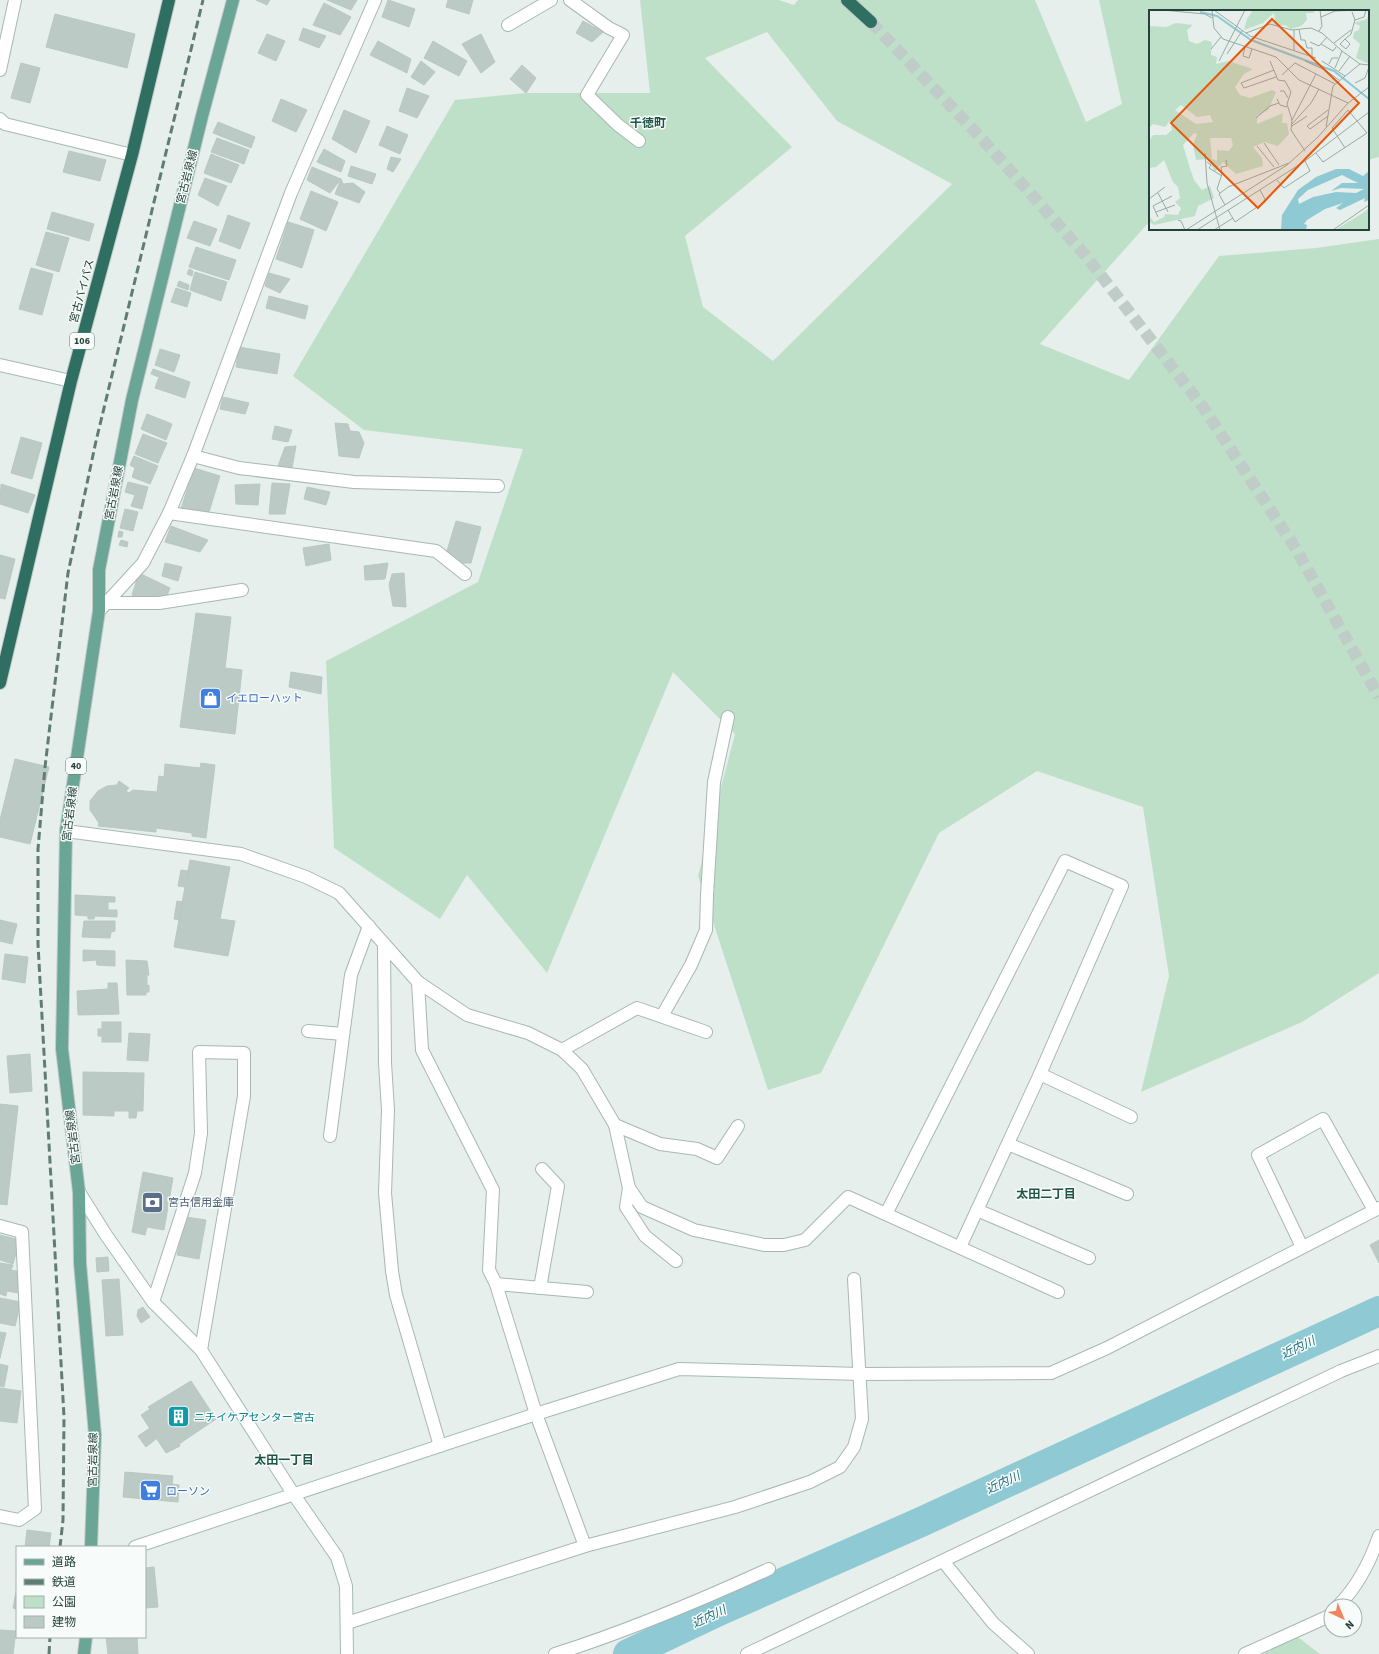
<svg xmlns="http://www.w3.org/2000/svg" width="1379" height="1654" font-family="'Source Sans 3','Noto Sans JP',sans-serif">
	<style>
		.green { fill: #bfe0c8; fill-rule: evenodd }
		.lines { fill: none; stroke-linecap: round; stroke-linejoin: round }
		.river { stroke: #8ec9d4; stroke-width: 30 }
		.building { fill: #bbcac4; stroke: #b8c9c2 }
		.highway-tunnel { stroke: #bfccc8; stroke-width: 12; stroke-dasharray: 12 6; stroke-linecap: butt }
		.street-casing { stroke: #a8b8b2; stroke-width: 14 }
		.secondary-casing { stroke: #a4bbb3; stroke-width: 14 }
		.primary-casing { stroke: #c2cac8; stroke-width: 14 }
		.highway-casing { stroke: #c2cac8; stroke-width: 14 }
		.street { stroke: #fff; stroke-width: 12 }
		.secondary { stroke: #fff; stroke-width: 12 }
		.primary { stroke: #6aa596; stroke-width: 12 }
		.highway { stroke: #2f6f62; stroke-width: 12 }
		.rail { stroke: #5f7d75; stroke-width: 3; stroke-dasharray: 8 4; stroke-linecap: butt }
		.labels { text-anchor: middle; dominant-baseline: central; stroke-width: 3; stroke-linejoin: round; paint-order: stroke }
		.shield { fill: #f7fbf9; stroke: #637a73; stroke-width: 1 }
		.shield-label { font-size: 10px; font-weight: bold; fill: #24423a }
		.street-label { font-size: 11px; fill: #24423a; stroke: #f7fbf9 }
		.shop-label { font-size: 11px; fill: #366cbe; stroke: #f7fbf9; text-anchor: start }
		.service-label { font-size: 11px; fill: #4e5e75; stroke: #f7fbf9; text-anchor: start }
		.culture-label { font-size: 11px; fill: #0d838f; stroke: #f7fbf9; text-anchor: start }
		.neighbourhood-label { font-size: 12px; font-weight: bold; fill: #1f5548; stroke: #f7fbf9 }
		.water-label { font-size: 12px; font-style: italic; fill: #1c6f80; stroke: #f7fbf9 }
		.inset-river { fill: none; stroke: #8ec9d4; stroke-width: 2 }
		.inset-road { fill: none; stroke: #98aaa4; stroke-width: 1 }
		.view { fill: #e8590c; fill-opacity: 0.15; stroke: #e8590c; stroke-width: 2 }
		.inset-edge { fill: none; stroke: #24423a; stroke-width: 2 }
	</style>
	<rect width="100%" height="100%" fill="#e6efeb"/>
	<!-- green -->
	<g class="green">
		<path d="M640 0H779L794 5 798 0H1035L1086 122 1122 104 1099 0H1379V157L1368 160V11H1150V221L1040 344 1129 380 1219 256 1316 248 1379 239V973L1302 1022 1141 1092 1169 976 1143 807 1037 771 939 833 821 1073 768 1090 698 876 735 734 673 672 547 973 467 875 440 919 334 848 326 661 478 582 523 449 364 430 293 376 455 100 526 93H650ZM767 32 837 121 952 184 773 361 703 307 685 236 792 147 705 58Z"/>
		<polygon points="1286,1628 1320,1654 1264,1654"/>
	</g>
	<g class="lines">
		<!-- river -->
		<polyline class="river" points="628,1654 721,1610 921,1522 1379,1311"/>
	</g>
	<!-- building -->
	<g class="building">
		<polygon points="256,0 270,0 267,5"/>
		<polygon points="327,0 357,0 351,10"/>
		<polygon points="388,0 415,9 409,27 382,17"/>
		<polygon points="448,0 473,0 469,14 446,7"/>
		<polygon points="324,3 351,17 340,35 313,25"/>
		<polygon points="55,14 135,34 127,68 46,47"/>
		<polygon points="583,21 603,32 592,42 576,33"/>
		<polygon points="303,28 326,36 319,48 299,40"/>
		<polygon points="267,34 285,41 276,61 258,53"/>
		<polygon points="481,34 495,62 481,73 462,44"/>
		<polygon points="378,41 411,59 407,73 370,55"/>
		<polygon points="433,41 467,61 459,76 424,58"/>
		<polygon points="421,61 435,72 424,85 411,77"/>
		<polygon points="21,63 40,68 30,103 11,98"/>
		<polygon points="522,65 536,78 526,93 510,79"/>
		<polygon points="407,88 429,96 417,118 399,111"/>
		<polygon points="281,99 307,110 296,132 272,121"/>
		<polygon points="344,110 370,121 356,153 332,139"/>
		<polygon points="218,122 255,137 251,148 213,133"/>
		<polygon points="387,126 408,135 400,154 379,145"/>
		<polygon points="217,138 249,150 244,164 211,152"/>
		<polygon points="324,149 345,161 341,172 317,162"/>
		<polygon points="69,151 106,160 100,181 63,172"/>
		<polygon points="211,154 239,165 231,183 204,173"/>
		<polygon points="391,157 401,159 393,172 387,169"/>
		<polygon points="351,166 376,174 372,184 348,176"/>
		<polygon points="312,167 341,179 330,193 307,180"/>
		<polygon points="205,178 227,186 218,206 198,195"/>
		<polygon points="341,179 343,184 353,183 365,192 359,203 335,194"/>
		<polygon points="311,191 338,202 326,231 300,219"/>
		<polygon points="52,212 94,224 89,241 47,229"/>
		<polygon points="228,215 250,223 240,249 219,241"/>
		<polygon points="194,221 217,229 210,246 187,238"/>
		<polygon points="288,222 314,230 302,268 276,259"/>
		<polygon points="46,232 69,238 59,272 36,265"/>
		<polygon points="196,247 236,260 229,280 189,267"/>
		<polygon points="31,268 53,274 42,315 19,309"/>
		<polygon points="189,269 193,271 192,276 187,274"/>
		<polygon points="195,272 227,282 221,301 190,290"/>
		<polygon points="269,273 290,279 280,293 265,286"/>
		<polygon points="179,281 189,285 188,290 177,286"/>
		<polygon points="176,288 191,293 187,307 171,302"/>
		<polygon points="269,296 308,306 305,319 266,308"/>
		<polygon points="239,347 280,354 277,374 236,367"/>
		<polygon points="160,349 180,355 174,372 155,365"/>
		<polygon points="153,369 190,382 185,398 155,388 159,377 151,374"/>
		<polygon points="223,397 249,403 245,414 220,409"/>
		<polygon points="147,414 172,424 166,440 141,429"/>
		<polygon points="335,423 348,424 350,431 359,432 364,443 359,458 339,456"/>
		<polygon points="275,426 292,430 288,442 272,439"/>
		<polygon points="143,434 167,443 158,463 135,454"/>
		<polygon points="21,437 42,443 32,479 11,473"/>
		<polygon points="296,446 292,468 278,466 285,447"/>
		<polygon points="134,456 158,466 150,484 132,477 135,468 130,465"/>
		<polygon points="194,468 220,476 209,512 181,509"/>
		<polygon points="128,482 148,487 142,509 131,506 135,495 125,492"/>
		<polygon points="272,483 290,484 285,514 269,514"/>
		<polygon points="1,484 35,495 28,513 0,504"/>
		<polygon points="260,484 258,505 236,504 235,485"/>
		<polygon points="307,487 330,492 326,505 304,499"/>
		<polygon points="125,509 138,512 133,531 120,528"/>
		<polygon points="456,521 481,527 471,563 463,563 447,551"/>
		<polygon points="171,526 208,540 200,552 165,542"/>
		<polygon points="119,531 123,532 122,537 118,537"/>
		<polygon points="121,540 128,542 127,547 119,545"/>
		<polygon points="329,544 331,560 306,566 303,548"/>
		<polygon points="0,555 15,559 5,599 0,598"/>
		<polygon points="165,563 182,567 178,581 162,576"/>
		<polygon points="388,563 385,579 365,580 364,566"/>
		<polygon points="139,573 170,588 166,598 145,600 132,595"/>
		<polygon points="404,573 406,607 393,606 389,585 392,574"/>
		<polygon points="196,613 231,617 225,668 242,670 235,734 180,727"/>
		<polygon points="291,672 322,677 321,694 289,687"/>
		<polygon points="15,759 49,767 30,844 0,837 0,820"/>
		<polygon points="201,763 215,765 206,838 192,836 192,833 156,828 156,832 98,826 99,823 90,810 90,801 98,791 107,786 117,785 119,781 129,788 126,791 129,793 133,790 157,792 159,776 164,777 165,764 200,768"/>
		<polygon points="190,860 230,867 220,919 235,921 228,956 174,947"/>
		<polygon points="181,870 188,871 185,887 178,886"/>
		<polygon points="75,895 115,897 115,902 108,902 108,910 117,910 117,917 95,916 94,919 88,919 88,916 75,915"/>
		<polygon points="177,901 183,902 179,920 174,919"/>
		<polygon points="0,920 17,924 12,944 0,941"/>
		<polygon points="84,921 115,921 115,931 111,932 110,938 82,937"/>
		<polygon points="83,950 115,951 115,966 97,965 96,960 83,961"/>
		<polygon points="5,954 28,957 25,983 2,979"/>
		<polygon points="126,960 147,961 149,975 147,975 147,986 149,985 149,992 146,992 146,995 127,995"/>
		<polygon points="108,983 117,983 119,1014 78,1015 77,991 108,989"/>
		<rect x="102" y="1022" width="19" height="20"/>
		<rect x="98" y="1029" width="4" height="7"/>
		<polygon points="129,1033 150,1034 148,1061 127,1060"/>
		<polygon points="30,1054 32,1091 10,1093 7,1056"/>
		<polygon points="83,1072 144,1073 143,1111 137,1111 136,1118 129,1118 129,1111 114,1111 114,1116 83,1115"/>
		<polygon points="0,1104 18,1106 7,1205 0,1204"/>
		<polygon points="143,1172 173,1178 164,1230 147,1227 145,1235 132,1232"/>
		<polygon points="186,1217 206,1220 199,1259 177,1255 180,1242 177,1241 178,1232 182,1233"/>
		<polygon points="0,1235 20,1240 13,1264 0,1260"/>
		<polygon points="1379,1240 1379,1263 1370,1245"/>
		<polygon points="108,1257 109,1271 97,1272 96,1258"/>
		<polygon points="0,1263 13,1265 11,1270 22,1272 18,1293 7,1291 6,1296 0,1294"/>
		<polygon points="119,1279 123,1335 106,1336 102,1280"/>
		<polygon points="0,1298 21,1302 15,1326 0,1323"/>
		<polygon points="143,1307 150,1317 141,1323 137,1316 138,1310"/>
		<polygon points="0,1332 6,1333 0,1358"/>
		<polygon points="0,1364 8,1366 4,1387 0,1386"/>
		<polygon points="191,1381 216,1419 179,1444 180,1446 166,1453 141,1415 150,1409 148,1407"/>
		<polygon points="0,1388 21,1391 17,1423 0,1421"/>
		<polygon points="150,1428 156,1439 146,1447 138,1436"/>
		<polygon points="125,1472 173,1476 172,1484 179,1485 178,1502 123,1497"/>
		<polygon points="27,1530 51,1533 49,1547 25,1547"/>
		<polygon points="154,1567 158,1607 145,1608 145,1568"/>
		<polygon points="17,1587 17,1609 13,1608"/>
		<polygon points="0,1630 16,1631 13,1654 0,1654"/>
		<polygon points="106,1637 137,1637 138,1654 108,1654"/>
	</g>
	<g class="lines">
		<!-- highway-tunnel -->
		<polyline class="highway-tunnel" points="871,22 983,140 1086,256 1203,407 1296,549 1379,697"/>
		<defs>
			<g id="street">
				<polyline points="570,0 609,28 623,35 587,95 618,125 639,141"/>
				<polyline points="508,25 551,0"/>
				<polyline points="0,70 15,0"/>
				<polyline points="0,119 5,124 132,155"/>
				<polyline points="0,365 71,381"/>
				<polyline points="193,456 239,468 354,482 498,486"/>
				<polyline points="169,513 436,551 465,574"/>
				<polyline points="107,603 159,603 242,590"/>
				<polyline points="99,611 143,563 169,513 193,456 291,193 375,0"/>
				<polyline points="66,831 241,854 306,877 339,893 418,982 467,1015 528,1033 562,1050 582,1069 615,1125 629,1188 642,1207 694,1230 764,1245 784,1245 805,1240 848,1197 1058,1292"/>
				<polyline points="384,945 385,1063 388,1110 385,1193 392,1271 396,1295 440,1446"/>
				<polyline points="418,982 422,1050 493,1190 489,1270 496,1284 536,1414 585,1546 735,1507 810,1482 840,1467 854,1447 862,1419 854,1279"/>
				<polyline points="662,1016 691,965 706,930 707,895 714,782 728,717"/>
				<polyline points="308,1031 343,1034"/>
				<polyline points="562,1050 637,1008 706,1032"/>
				<polyline points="1040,1074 1131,1117"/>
				<polyline points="615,1125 660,1144 697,1149 717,1158 738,1126"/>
				<polyline points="330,1136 351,975 369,926"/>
				<polyline points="1008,1144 1127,1194"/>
				<polyline points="629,1188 626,1207 645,1236 676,1261"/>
				<polyline points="977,1210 1089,1258"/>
				<polyline points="886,1214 1065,861 1122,886 1040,1074 960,1247"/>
				<polyline points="0,1226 22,1232 35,1509 19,1520 0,1516"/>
				<polyline points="1302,1247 1258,1155 1323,1119 1374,1210"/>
				<polyline points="496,1284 587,1292"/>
				<polyline points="540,1288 558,1186 542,1169"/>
				<polyline points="153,1302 195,1173 201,1133 199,1052 244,1053 244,1096 201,1350"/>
				<polyline points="943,1561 993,1623 1028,1654"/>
				<path d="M1338 1606C1358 1586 1370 1562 1379 1536"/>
				<polyline points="347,1623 585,1546"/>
				<path d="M555 1654C628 1631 699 1601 769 1569"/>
				<polyline points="747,1654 1341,1371 1379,1356"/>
				<polyline points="1245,1654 1327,1617 1331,1614"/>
			</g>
			<g id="secondary">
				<polyline points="79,1192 106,1235 153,1302 201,1350 294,1495 337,1557 346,1586 347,1654"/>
				<polyline points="135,1547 536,1414 679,1369 860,1374 1051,1373 1107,1348 1379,1208"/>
			</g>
			<g id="primary">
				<polyline points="91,1547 95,1435 80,1263 79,1192 62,1049 66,831 99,611 99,570 132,400 202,116 233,0"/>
				<polyline points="84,1654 86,1637"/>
			</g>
			<g id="highway">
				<polyline points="847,0 871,22"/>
				<polyline points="0,683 71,381 132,155 169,0"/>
			</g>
		</defs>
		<!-- street casing -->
		<use href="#street" class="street-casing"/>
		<!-- secondary casing -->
		<use href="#secondary" class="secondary-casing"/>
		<!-- primary casing -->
		<use href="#primary" class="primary-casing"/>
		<!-- highway casing -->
		<use href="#highway" class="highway-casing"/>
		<!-- street -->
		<use href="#street" class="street"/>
		<!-- secondary -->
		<use href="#secondary" class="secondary"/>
		<!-- primary -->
		<use href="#primary" class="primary"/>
		<!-- highway -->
		<use href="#highway" class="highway"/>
		<!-- rail -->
		<g class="rail">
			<polyline points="60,1547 63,1520 64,1417 38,944 38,849 45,767 68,573 96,441 203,0"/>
			<polyline points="49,1654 50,1637"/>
		</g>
	</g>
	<!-- icons -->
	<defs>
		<symbol id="shop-square" viewBox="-11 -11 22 22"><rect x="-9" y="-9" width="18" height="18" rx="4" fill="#3f7fe0" stroke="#f7fbf9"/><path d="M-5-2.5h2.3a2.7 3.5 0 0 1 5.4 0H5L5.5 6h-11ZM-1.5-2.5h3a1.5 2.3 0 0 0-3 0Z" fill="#fff"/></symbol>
		<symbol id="bank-square" viewBox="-11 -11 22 22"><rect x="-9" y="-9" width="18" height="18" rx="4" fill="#5c6f8a" stroke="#f7fbf9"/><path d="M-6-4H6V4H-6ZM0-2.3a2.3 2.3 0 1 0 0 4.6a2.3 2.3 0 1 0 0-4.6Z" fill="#fff"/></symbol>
		<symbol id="building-square" viewBox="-11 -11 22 22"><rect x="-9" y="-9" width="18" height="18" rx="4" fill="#0f9aa8" stroke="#f7fbf9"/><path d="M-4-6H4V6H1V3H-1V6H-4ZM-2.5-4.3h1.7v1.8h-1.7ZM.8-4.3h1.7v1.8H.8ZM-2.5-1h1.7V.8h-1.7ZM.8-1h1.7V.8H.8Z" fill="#fff"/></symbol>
		<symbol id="supermarket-square" viewBox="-11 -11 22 22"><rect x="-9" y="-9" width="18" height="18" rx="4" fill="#3f7fe0" stroke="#f7fbf9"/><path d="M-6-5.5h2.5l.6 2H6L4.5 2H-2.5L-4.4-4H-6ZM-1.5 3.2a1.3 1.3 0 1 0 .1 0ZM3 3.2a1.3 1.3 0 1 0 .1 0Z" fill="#fff"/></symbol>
	</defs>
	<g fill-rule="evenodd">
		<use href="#shop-square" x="198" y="686" width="25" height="25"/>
		<use href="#bank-square" x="140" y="1190" width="25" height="25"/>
		<use href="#building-square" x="166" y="1404" width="25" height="25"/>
		<use href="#supermarket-square" x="138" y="1478" width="25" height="25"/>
	</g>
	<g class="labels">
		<!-- shield labels -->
		<g class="shield">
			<rect x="70" y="333" width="24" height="16" rx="3"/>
			<rect x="66" y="758" width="20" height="16" rx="3"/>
		</g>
		<g class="shield-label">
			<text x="82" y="341">106</text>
			<text x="76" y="766">40</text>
		</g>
		<!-- street labels -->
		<g class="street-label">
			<text transform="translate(187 177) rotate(-76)">宮古岩泉線</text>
			<text transform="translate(82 291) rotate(-75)">宮古バイパス</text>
			<text transform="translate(114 493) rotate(-79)">宮古岩泉線</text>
			<text transform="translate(70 814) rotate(-83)">宮古岩泉線</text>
			<text transform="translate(73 1137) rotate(-97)">宮古岩泉線</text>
			<text transform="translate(93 1460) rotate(-89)">宮古岩泉線</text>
		</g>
		<!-- shop labels -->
		<g class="shop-label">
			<text x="226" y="698">イエローハット</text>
			<text x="166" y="1491">ローソン</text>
		</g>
		<!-- service labels -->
		<g class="service-label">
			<text x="168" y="1202">宮古信用金庫</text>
		</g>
		<!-- culture labels -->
		<g class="culture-label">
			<text x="194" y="1417">ニチイケアセンター宮古</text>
		</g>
		<!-- neighbourhood labels -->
		<g class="neighbourhood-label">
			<text x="648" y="123">千徳町</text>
			<text x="1046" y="1194">太田二丁目</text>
			<text x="284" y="1460">太田一丁目</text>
		</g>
		<!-- water labels -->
		<g class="water-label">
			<text transform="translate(1298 1348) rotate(-25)">近内川</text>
			<text transform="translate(1003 1483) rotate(-25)">近内川</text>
			<text transform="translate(709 1617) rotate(-25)">近内川</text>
		</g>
	</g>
	<!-- overview -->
	<g transform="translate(1149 10)">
		<rect width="220" height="220" fill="#e6efeb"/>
		<path d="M104 0H166L165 3H157L158 10 152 16 142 19 136 15 127 16 125 3 114 13 95 20 98 9ZM220 2V54L207 48 211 34 204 28 205 22 210 20 211 16 205 13 218 9ZM27 13 44 15 38 20 40 31 48 34 56 30 63 32 62 45 68 47 67 54 79 51 104 59 95 64 86 77 91 85 101 88 123 80 127 82 119 100 108 106V114L134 103 133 113H138L140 124 129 136 115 132 104 137 113 148 114 156 87 164 74 152 66 162 59 149 47 150 44 135 48 124 45 123 34 135 40 155 45 170 53 180 61 176 65 188 49 196 46 206 5 215 0 212V206L5 212 15 207 16 204 29 205 32 198 26 192 31 188 29 177 24 172 15 150 7 157 0 158V131L4 125H17L23 120 21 111 16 117 4 114 0 118V16L17 17ZM32 95 48 107 61 105 64 112 47 114 26 100ZM61 128H82L84 135 80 141 68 140V151L63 149ZM220 198V220H186L214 203Z" fill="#bfe0c8" fill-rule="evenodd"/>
		<path d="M187 159H200L214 166 220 161V190L215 192 216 188 191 200 187 198 194 193 176 199 158 210 155 214 158 215 157 220H132L133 205 149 180 167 167ZM193 165 209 173H193L182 181 192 178 215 179 207 183 187 182 164 187 150 194 149 189 159 180Z" fill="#8ec9d4" fill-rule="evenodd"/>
		<path class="inset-river" d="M51 2 68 6 102 30 185 61 220 89"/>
		<path class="inset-road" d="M13 0 56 4 63 8M63 0 65 18 74 29 127 47 150 70 199 93M65 0 101 26 167 48M203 2 206 10 215 7 217 0M172 7 186 1 210 0M150 19 152 30H156L158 38H163V47M145 20V41M170 21 173 16 171 0M97 23 121 14 143 20 162 18 173 23 193 41M196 29 201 34 197 39 191 34 196 29 202 24 206 10M161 32 170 36 178 27M185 33 202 20M172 34 184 41 187 37M96 37 94 46 100 48 103 39M62 39 72 27M78 44 93 21M70 51 96 0M121 51 129 70 136 71 142 82 138 94 143 110 142 120 156 141M156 51 176 60 190 70M173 51 196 66M180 54 183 48H189M186 58 193 41 211 54 220 55M125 60 92 73 95 78 127 67M190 61 201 46M167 64 186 74M133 65 146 53 167 64 143 110M206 73 216 68 220 57M131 81H135L139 88M128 89 131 95 138 97M179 106 161 119 158 116 179 100M107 108 121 96 130 93M143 114 162 93 170 79M143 116 158 106M177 117 184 76 211 54M115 133 130 155M108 136 125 157M56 143 58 173 71 220M167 143 174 152 218 123 199 100 183 118 196 138M58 152 62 155 60 158 73 166M128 170 135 178 161 161 156 151M9 183 19 202M71 183 68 179 73 164 72 157 78 156 77 150M0 189 16 177M76 195 70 184 79 177 140 153M79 200 86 212 117 191 111 180M7 202 26 195M9 207 4 196 23 186M29 210 32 211 36 220M37 220 138 155 169 127 199 93 220 77M48 220 156 151 220 102M65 220 84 208M184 220 220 195"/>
		<path class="view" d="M123 9 210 93 109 198 22 113Z"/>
		<rect width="220" height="220" class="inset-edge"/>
	</g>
	<!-- legend -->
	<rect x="16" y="1546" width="130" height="92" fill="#f7fbf9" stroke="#a3b1ad"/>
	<rect x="24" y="1559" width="20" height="6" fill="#6aa596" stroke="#a3b1ad"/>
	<text x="52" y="1566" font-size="12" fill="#24423a">道路</text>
	<rect x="24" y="1579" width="20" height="6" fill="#5f7d75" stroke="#a3b1ad"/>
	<text x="52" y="1586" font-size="12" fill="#24423a">鉄道</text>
	<rect x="24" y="1596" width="20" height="12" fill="#bfe0c8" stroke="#a3b1ad"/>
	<text x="52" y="1606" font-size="12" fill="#24423a">公園</text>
	<rect x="24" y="1616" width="20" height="12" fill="#bbcac4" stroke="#a3b1ad"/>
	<text x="52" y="1626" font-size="12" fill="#24423a">建物</text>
	<!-- north arrow -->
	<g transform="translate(1343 1618) rotate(136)"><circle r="19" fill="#f7fbf9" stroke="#a3b1ad"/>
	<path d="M0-3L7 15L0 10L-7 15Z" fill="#f4845f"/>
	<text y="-6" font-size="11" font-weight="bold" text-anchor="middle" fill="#24423a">N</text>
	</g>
</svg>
